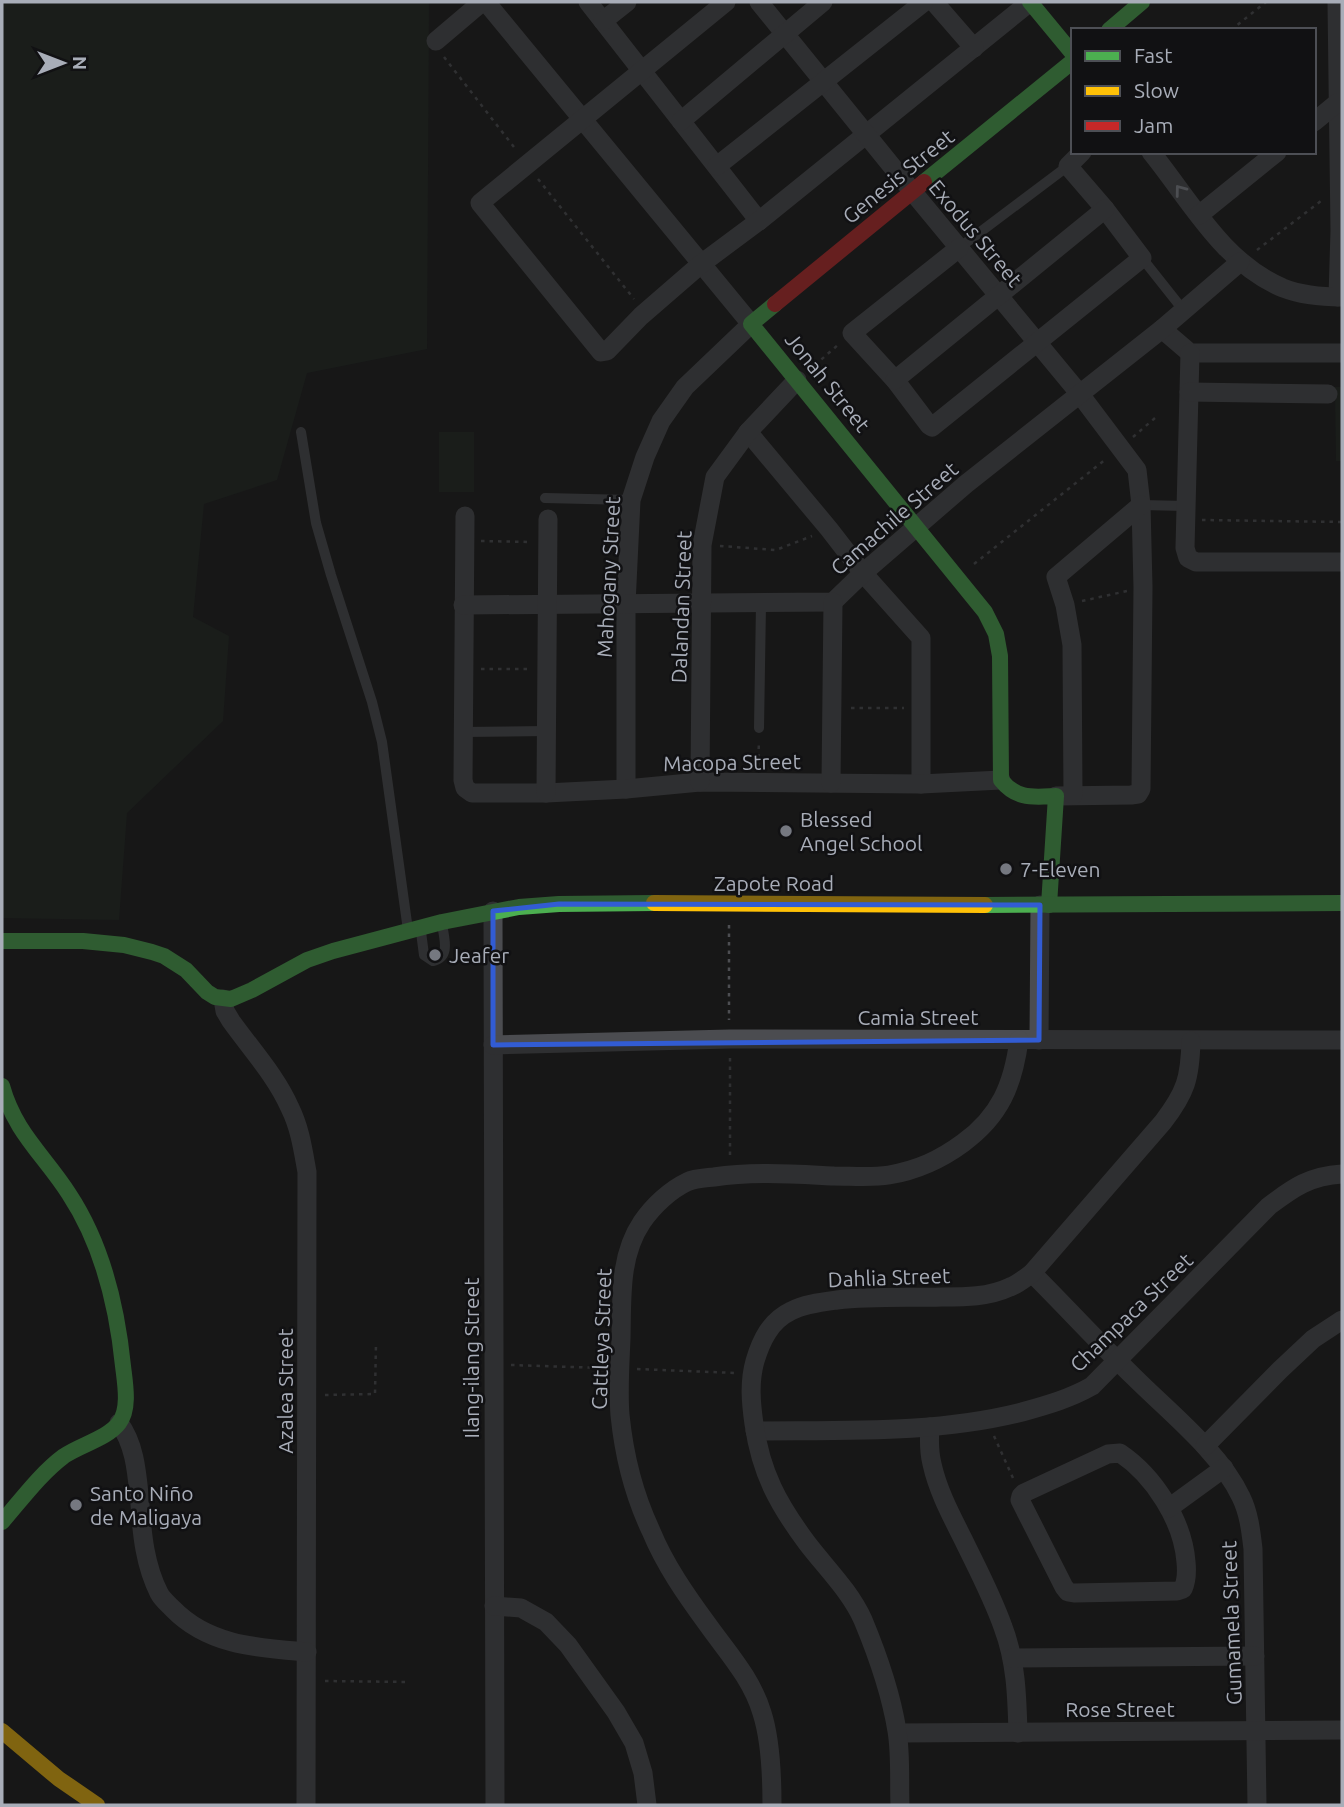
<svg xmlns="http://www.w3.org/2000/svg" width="1344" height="1807" font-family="Ubuntu,sans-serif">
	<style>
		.green { fill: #1d241e }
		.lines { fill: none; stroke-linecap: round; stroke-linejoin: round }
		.path { stroke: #4d4e52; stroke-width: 2.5; stroke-dasharray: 3.5 5; stroke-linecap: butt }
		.lane { stroke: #4b4c50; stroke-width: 10 }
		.street { stroke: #4b4c50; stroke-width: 19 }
		.fast { stroke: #4caf50; stroke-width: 16 }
		.slow { stroke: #ffc107; stroke-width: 16 }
		.jam { stroke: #c62828; stroke-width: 16 }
		.oneway { stroke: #8c9099 }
		.marked { fill: none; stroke: #325cd3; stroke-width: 5; stroke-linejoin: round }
		.poi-dot { fill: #757880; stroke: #111113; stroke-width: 2.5 }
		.labels { text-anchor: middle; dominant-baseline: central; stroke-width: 5; stroke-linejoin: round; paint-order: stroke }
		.street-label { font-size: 21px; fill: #a8adb8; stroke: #111113 }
		.poi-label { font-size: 21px; fill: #a8adb8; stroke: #111113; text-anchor: start }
	</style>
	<rect width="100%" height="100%" fill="#171717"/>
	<!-- green -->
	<g class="green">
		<polygon points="2,2 429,2 427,349 307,373 277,480 204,504 193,617 229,636 223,721 127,813 119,920 2,918"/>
		<polygon points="1335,387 1342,387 1342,461 1336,461"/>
		<rect x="439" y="432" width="35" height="60"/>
	</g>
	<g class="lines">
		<!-- path -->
		<g class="path">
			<polyline points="1231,30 1266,2"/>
			<polyline points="444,57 517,151"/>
			<polyline points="538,179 634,299"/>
			<polyline points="1257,250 1321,201"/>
			<polyline points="815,365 839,344"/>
			<polyline points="1133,437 1155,418"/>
			<polyline points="1202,520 1342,522"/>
			<polyline points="481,541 531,542"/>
			<polyline points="720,546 776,550 812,536"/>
			<polyline points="974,564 1106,459"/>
			<polyline points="1082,601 1127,591"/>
			<polyline points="481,669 531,669"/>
			<polyline points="851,708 904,708"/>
			<polyline points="758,766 759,741"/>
			<polyline points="729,925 729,1020"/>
			<polyline points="730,1058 730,1156"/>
			<polyline points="511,1365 603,1368"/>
			<polyline points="637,1369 735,1373"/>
			<polyline points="325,1395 375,1394 376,1343"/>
			<polyline points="994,1436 1013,1478"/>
			<polyline points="325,1681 409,1682"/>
		</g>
		<!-- lane -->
		<g class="lane">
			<polyline points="959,248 1068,166"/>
			<polyline points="1142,258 1184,311"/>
			<polyline points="301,432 316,523 331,575 372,702 382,742 408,930"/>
			<polyline points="545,498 631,500"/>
			<polyline points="1141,505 1186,506"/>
			<polyline points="759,728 761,604"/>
			<polyline points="463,732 547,731"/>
			<path d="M421 932 424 955 433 961C451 957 444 938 442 924"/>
		</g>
		<!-- street -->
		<g class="street">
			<polyline points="486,2 751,324 685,387 661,421 645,457 631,500 626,604 626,789"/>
			<polyline points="588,2 759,221"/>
			<path d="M726 2C645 69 562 135 480 203L601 352 607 351 641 316 701 264 759 221 1030 2"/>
			<polyline points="759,2 912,191 1079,393 1137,470 1141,505 1143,587 1141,789 1138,794 1131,795 1056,796"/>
			<polyline points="934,2 974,48"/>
			<polyline points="1337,2 1340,231 1338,297"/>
			<polyline points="603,21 627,2"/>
			<polyline points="436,41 482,2"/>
			<polyline points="681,121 823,2"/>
			<polyline points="1314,122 1337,103 1342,103"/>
			<path d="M1151 152C1190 200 1223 263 1283 288 1301 295 1323 297 1342 297"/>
			<polyline points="717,166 924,2"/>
			<polyline points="1199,215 1277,152"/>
			<polyline points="959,248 852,333 895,380 929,425 932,427 1142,258 1105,209 1068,166 1082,152"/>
			<polyline points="1162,329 1190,353 1342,353"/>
			<polyline points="1190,353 1185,548 1188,558 1196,562 1342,562"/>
			<polyline points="895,380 1105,209"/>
			<polyline points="1189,392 1328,394"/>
			<polyline points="748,432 829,529 863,573 921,638 921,784"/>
			<polyline points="465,516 463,780 465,788 472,793 546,793 626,789 700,782 921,784 1001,780"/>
			<polyline points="463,605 833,602 863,573 966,484 1162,329 1240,262"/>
			<polyline points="700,782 702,545 715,477 748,432 797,380"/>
			<polyline points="831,783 833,602"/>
			<polyline points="546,793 548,519"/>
			<polyline points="1073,795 1072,645 1065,605 1056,577 1141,505"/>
			<polyline points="493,911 495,1805"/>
			<path d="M223 999 225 1011 231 1021C251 1049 276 1076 290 1108 300 1128 303 1150 307 1172L306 1805"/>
			<polyline points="1039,1040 1040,905"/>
			<polyline points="493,1045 730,1039 1342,1040"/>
			<path d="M1032 1273C1066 1307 1099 1343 1134 1377 1169 1412 1220 1452 1241 1497 1249 1513 1251 1532 1253 1549L1257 1805"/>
			<path d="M119 1423C136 1446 137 1476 140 1504 142 1535 145 1565 159 1593 162 1599 168 1604 173 1609 209 1646 259 1648 307 1652"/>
			<path d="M930 1427C929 1440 929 1452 932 1464 938 1491 951 1515 963 1539 977 1568 992 1596 1003 1627 1016 1661 1017 1696 1018 1733"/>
			<path d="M755 1431C844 1430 935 1434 1022 1412 1047 1405 1069 1399 1092 1386L1269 1206C1294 1187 1310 1176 1342 1174"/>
			<polyline points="1205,1446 1280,1370 1313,1339 1342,1320"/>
			<path d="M1120 1453C1154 1476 1183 1521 1186 1562 1187 1572 1187 1580 1183 1589L1177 1591 1074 1593 1068 1592 1064 1587 1020 1500 1021 1496 1024 1493 1108 1454Z"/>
			<polyline points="1169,1508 1224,1468"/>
			<polyline points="494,1606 521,1608 546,1622 568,1645 616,1712 634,1743 643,1773 647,1805"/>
			<polyline points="1012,1658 1255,1656"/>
			<polyline points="898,1733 1342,1730"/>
			<path d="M772 1805C772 1776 771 1741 762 1713 752 1679 728 1653 708 1625 686 1595 665 1565 651 1531 634 1495 624 1455 620 1415 618 1390 620 1363 621 1338 622 1298 619 1256 642 1222 653 1206 670 1190 687 1182 695 1178 705 1178 714 1177 753 1171 794 1174 834 1176 852 1176 871 1178 889 1175 918 1170 940 1160 963 1143 1000 1116 1013 1085 1019 1040"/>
			<path d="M900 1805C899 1781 901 1755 897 1731 891 1693 878 1656 863 1620 850 1591 826 1568 807 1543 778 1504 761 1473 754 1424 751 1403 749 1382 755 1361 761 1341 770 1321 791 1311 804 1304 822 1302 837 1300 872 1296 907 1298 942 1297 965 1297 989 1297 1010 1287 1018 1284 1025 1278 1032 1273L1163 1122C1186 1092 1190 1078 1191 1041"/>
		</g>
		<!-- fast -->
		<g class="fast">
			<polyline points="1030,2 1073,54"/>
			<polyline points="1109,30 1142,2"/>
			<polyline points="924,182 1073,61"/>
			<path d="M775 304 751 324 985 612 996 634 1000 656 1001 780C1017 800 1033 797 1056 796L1049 905"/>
			<polyline points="985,905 1342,903"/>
			<polyline points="2,941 83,941 124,945 152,952 164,956 186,970 207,992 215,997 231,999 252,990 307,960 333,951 442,922 519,907 559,904 654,903"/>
			<path d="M2 1086C15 1133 44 1155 69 1194 102 1244 117 1306 123 1366 125 1383 130 1409 119 1423 108 1438 80 1445 64 1456 40 1474 22 1499 2 1522"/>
		</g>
		<!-- slow -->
		<g class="slow">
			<polyline points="654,903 985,905"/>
			<polyline points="2,1731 59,1779 97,1805"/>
		</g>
		<!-- jam -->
		<polyline class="jam" points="775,304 924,182"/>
	</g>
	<!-- one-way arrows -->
	<defs><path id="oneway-chevron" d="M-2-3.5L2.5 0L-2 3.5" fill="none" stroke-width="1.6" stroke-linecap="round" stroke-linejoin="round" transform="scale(1.75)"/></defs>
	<use class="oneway" href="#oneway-chevron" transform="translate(1180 190) rotate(-127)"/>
	<!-- marked area -->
	<path d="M0 0H1344V1807H0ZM559 904 1040 905 1039 1040 493 1045V911Z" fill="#171717" fill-opacity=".55" fill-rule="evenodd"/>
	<path class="marked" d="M559 904 1040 905 1039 1040 493 1045V911Z"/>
	<!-- markers -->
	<g class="poi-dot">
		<circle cx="786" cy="831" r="7"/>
		<circle cx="1006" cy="869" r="7"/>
		<circle cx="435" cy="955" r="7"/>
		<circle cx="76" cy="1505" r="7"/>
	</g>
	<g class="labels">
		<!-- street labels -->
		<g class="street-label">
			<text transform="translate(898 176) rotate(-39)">Genesis Street</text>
			<text transform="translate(976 233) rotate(50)">Exodus Street</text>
			<text transform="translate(828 382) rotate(51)">Jonah Street</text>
			<text transform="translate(894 518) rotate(-41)">Camachile Street</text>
			<text transform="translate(608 577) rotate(-87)">Mahogany Street</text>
			<text transform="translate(681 607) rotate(-88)">Dalandan Street</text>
			<text transform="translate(732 762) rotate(-1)">Macopa Street</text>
			<text x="774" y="883">Zapote Road</text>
			<text x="918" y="1017">Camia Street</text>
			<text transform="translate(889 1277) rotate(-2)">Dahlia Street</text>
			<text transform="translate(1131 1312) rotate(-44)">Champaca Street</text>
			<text transform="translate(601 1339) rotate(-88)">Cattleya Street</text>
			<text transform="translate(471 1358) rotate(-90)">Ilang-ilang Street</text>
			<text transform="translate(285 1391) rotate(-90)">Azalea Street</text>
			<text transform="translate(1231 1623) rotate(-92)">Gumamela Street</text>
			<text x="1120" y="1709">Rose Street</text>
		</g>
		<!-- poi labels -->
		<g class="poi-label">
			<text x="800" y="819">Blessed<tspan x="800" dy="24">Angel School</tspan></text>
			<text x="1020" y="869">7-Eleven</text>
			<text x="449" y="955">Jeafer</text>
			<text x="90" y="1493">Santo Niño<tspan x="90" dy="24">de Maligaya</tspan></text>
		</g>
	</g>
	<!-- border -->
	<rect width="1344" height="1807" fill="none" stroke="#a8adb8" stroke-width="7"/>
	<!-- legend -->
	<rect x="1071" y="28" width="245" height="126" fill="#111113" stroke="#4d4f55" stroke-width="2"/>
	<rect x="1085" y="51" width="35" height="10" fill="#4caf50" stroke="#4d4f55" stroke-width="2"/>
	<text x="1134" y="63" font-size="21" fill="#a8adb8">Fast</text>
	<rect x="1085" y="86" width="35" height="10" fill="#ffc107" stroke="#4d4f55" stroke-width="2"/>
	<text x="1134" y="98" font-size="21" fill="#a8adb8">Slow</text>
	<rect x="1085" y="121" width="35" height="10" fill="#c62828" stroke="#4d4f55" stroke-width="2"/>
	<text x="1134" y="133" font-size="21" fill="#a8adb8">Jam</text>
	<!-- north arrow -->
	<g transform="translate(63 63) rotate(90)" stroke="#111113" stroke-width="5" paint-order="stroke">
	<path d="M0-5L12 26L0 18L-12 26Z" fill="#a8adb8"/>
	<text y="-10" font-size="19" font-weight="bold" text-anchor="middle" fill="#a8adb8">N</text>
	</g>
</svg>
